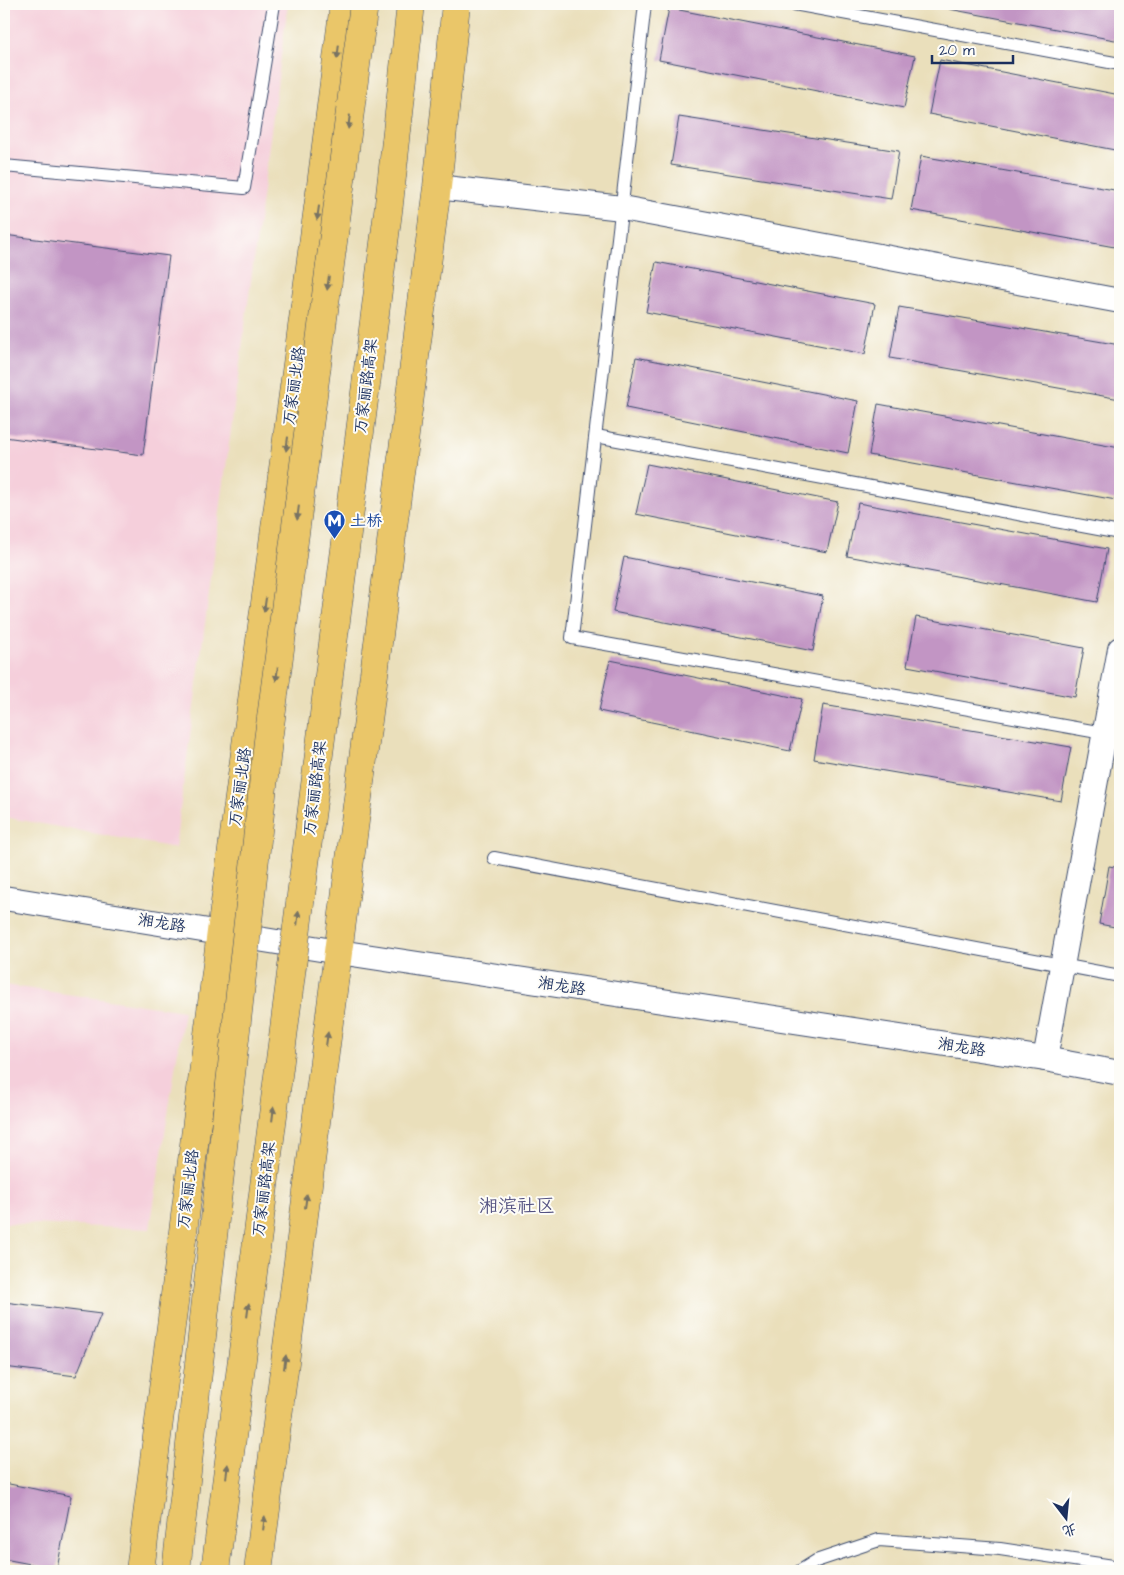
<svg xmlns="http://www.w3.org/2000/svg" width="1124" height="1575" font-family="'Architects Daughter','LXGW WenKai TC',sans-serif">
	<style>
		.built { fill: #f5cfdb }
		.building { fill: #c295c4 }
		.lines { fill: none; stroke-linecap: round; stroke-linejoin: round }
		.service-casing { stroke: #3a496c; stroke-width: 14 }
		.minor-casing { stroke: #3a496c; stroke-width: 26 }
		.primary-casing { stroke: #3a496c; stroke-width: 29 }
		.service { stroke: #fff; stroke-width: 12 }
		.minor { stroke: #fff; stroke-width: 24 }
		.primary { stroke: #eac669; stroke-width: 28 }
		.trunk-bridge-casing { stroke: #3a496c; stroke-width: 29; stroke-linecap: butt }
		.trunk-bridge { stroke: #eac669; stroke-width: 28 }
		.oneway { fill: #787363 }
		.labels { text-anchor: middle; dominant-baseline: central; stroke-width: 4; stroke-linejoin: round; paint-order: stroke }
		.street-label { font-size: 16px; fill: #1b2f5e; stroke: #fdfcf7 }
		.transit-label { font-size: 16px; fill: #164399; stroke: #fdfcf7; text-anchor: start }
		.quarter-label { font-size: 19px; fill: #555382; stroke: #fdfcf7 }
	</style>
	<rect width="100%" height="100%" fill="#fdfcf7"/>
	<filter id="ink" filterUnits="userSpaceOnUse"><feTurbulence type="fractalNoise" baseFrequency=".02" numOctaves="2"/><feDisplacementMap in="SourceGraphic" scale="10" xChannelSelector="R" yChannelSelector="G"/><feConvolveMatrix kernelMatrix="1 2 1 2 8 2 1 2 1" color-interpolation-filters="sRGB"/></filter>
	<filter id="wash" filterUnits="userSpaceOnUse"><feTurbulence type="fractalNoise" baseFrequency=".0096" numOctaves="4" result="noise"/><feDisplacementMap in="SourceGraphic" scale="20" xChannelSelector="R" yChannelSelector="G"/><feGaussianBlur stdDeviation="1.12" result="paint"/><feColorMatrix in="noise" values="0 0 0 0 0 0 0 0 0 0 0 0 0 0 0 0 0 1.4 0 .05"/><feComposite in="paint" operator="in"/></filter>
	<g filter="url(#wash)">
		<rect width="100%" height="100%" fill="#eadfbb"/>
		<!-- built -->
		<g class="built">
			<polygon points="4,4 288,4 175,848 4,817"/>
			<polygon points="4,985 184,1011 150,1229 4,1223"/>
		</g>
		<g id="blocks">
			<!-- building -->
			<g class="building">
				<polygon points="950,4 1120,4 1120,41 949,9"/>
				<polygon points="669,8 915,56 904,108 659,60"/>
				<polygon points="940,60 1120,95 1120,151 929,114"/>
				<polygon points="679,117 899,151 891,199 671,165"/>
				<polygon points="921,156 1120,191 1120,248 911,210"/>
				<polygon points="4,235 169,256 143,455 4,437"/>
				<polygon points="656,262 875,304 865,354 646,312"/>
				<polygon points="899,307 1120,345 1120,399 890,358"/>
				<polygon points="636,357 858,401 848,453 626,408"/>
				<polygon points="878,404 1120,448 1120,475 1116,500 869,455"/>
				<polygon points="647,464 838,502 827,552 636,514"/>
				<polygon points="858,503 1107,549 1097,602 847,556"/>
				<polygon points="624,557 823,596 813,651 613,612"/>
				<polygon points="916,617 1084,648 1075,697 907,666"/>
				<polygon points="610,660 802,699 790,751 599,711"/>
				<polygon points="823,705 1071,747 1061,801 814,759"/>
				<polygon points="1109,866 1120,868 1120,928 1099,924"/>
				<polygon points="4,1302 101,1314 76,1376 4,1367"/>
				<polygon points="4,1483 71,1496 57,1569 4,1559"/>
			</g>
		</g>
	</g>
	<g filter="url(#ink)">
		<use href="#blocks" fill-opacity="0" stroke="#3a496c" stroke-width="1"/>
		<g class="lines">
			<defs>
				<g id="service">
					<polyline points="645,4 572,638 1120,736"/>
					<polyline points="794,4 1120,64"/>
					<polyline points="4,166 244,188 274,4"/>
					<polyline points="596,436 1120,533"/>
					<polyline points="494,858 1120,976"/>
					<polyline points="800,1571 816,1561 879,1540 1000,1549 1120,1567"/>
				</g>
				<g id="minor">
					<polyline points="437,187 622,208 1120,301"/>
					<polyline points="4,898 339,952 1045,1059 1120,1073"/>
					<polyline points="1045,1059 1120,649"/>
				</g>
				<g id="primary">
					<polyline points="140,1571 221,932 321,185 344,4"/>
					<polyline points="258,1571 437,187 456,4"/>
				</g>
			</defs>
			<!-- service casing -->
			<use href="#service" class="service-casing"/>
			<!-- minor casing -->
			<use href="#minor" class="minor-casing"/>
			<!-- primary casing -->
			<use href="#primary" class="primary-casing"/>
			<!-- service -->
			<use href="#service" class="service"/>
			<!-- minor -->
			<use href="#minor" class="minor"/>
			<!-- primary -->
			<use href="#primary" class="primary"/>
			<defs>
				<g id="trunk-bridge">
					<polyline points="176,1571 268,741 364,4"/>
					<polyline points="215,1571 389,204 411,4"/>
				</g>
			</defs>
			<!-- trunk-bridge casing -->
			<use href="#trunk-bridge" class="trunk-bridge-casing"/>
			<!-- trunk-bridge -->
			<use href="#trunk-bridge" class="trunk-bridge"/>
		</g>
		<!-- one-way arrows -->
		<defs><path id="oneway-solid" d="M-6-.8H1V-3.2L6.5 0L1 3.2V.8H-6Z" transform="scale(1.25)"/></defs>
		<g class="oneway">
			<use href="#oneway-solid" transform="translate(338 52) rotate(97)"/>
			<use href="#oneway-solid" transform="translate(349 122) rotate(97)"/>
			<use href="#oneway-solid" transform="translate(318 213) rotate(98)"/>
			<use href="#oneway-solid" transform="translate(328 283) rotate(97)"/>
			<use href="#oneway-solid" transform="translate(287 444) rotate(98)"/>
			<use href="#oneway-solid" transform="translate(298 513) rotate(97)"/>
			<use href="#oneway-solid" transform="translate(265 605) rotate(98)"/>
			<use href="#oneway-solid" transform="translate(277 674) rotate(97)"/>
			<use href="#oneway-solid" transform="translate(298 918) rotate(-83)"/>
			<use href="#oneway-solid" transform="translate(327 1039) rotate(-82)"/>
			<use href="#oneway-solid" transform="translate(273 1114) rotate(-83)"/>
			<use href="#oneway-solid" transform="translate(306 1201) rotate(-82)"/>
			<use href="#oneway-solid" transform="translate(248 1310) rotate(-83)"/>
			<use href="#oneway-solid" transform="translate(285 1362) rotate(-82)"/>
			<use href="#oneway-solid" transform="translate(227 1471) rotate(-83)"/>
			<use href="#oneway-solid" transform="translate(264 1523) rotate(-83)"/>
		</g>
	</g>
	<!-- icons -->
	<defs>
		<symbol id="metro-pin" viewBox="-11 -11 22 30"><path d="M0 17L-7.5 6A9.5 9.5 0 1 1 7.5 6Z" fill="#1a4fb4" stroke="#fdfcf7"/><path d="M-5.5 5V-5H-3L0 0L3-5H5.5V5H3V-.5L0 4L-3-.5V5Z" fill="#fff"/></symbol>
	</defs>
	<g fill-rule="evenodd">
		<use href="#metro-pin" x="322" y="508" width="25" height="34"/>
	</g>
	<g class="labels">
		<!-- street labels -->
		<g class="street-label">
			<text transform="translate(294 386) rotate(-82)">万家丽北路</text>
			<text transform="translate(366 386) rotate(-83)">万家丽路高架</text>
			<text transform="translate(240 787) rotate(-82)">万家丽北路</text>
			<text transform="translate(315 788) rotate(-83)">万家丽路高架</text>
			<text transform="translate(162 923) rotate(9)">湘龙路</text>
			<text transform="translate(562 986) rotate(9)">湘龙路</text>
			<text transform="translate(962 1047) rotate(9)">湘龙路</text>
			<text transform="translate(188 1189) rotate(-83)">万家丽北路</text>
			<text transform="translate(264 1189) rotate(-83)">万家丽路高架</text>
		</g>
		<!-- transit labels -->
		<g class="transit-label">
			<text x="350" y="521">土桥</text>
		</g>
		<!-- quarter labels -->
		<g class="quarter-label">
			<text x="517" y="1206">湘滨社区</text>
		</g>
	</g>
	<!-- margin -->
	<rect width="1124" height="1575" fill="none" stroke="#fdfcf7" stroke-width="20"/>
	<!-- north arrow -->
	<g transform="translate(1066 1518) rotate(164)" stroke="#fdfcf7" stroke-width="4" paint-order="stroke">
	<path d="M0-4L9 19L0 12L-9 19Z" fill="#1b2f5e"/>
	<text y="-8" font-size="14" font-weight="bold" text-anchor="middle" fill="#1b2f5e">北</text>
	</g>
	<!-- scale -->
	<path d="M932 55v8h81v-8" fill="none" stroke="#1b2f5e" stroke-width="2.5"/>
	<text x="939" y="55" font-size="15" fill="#1b2f5e" stroke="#fdfcf7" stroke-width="4" paint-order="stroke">20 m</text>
</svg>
